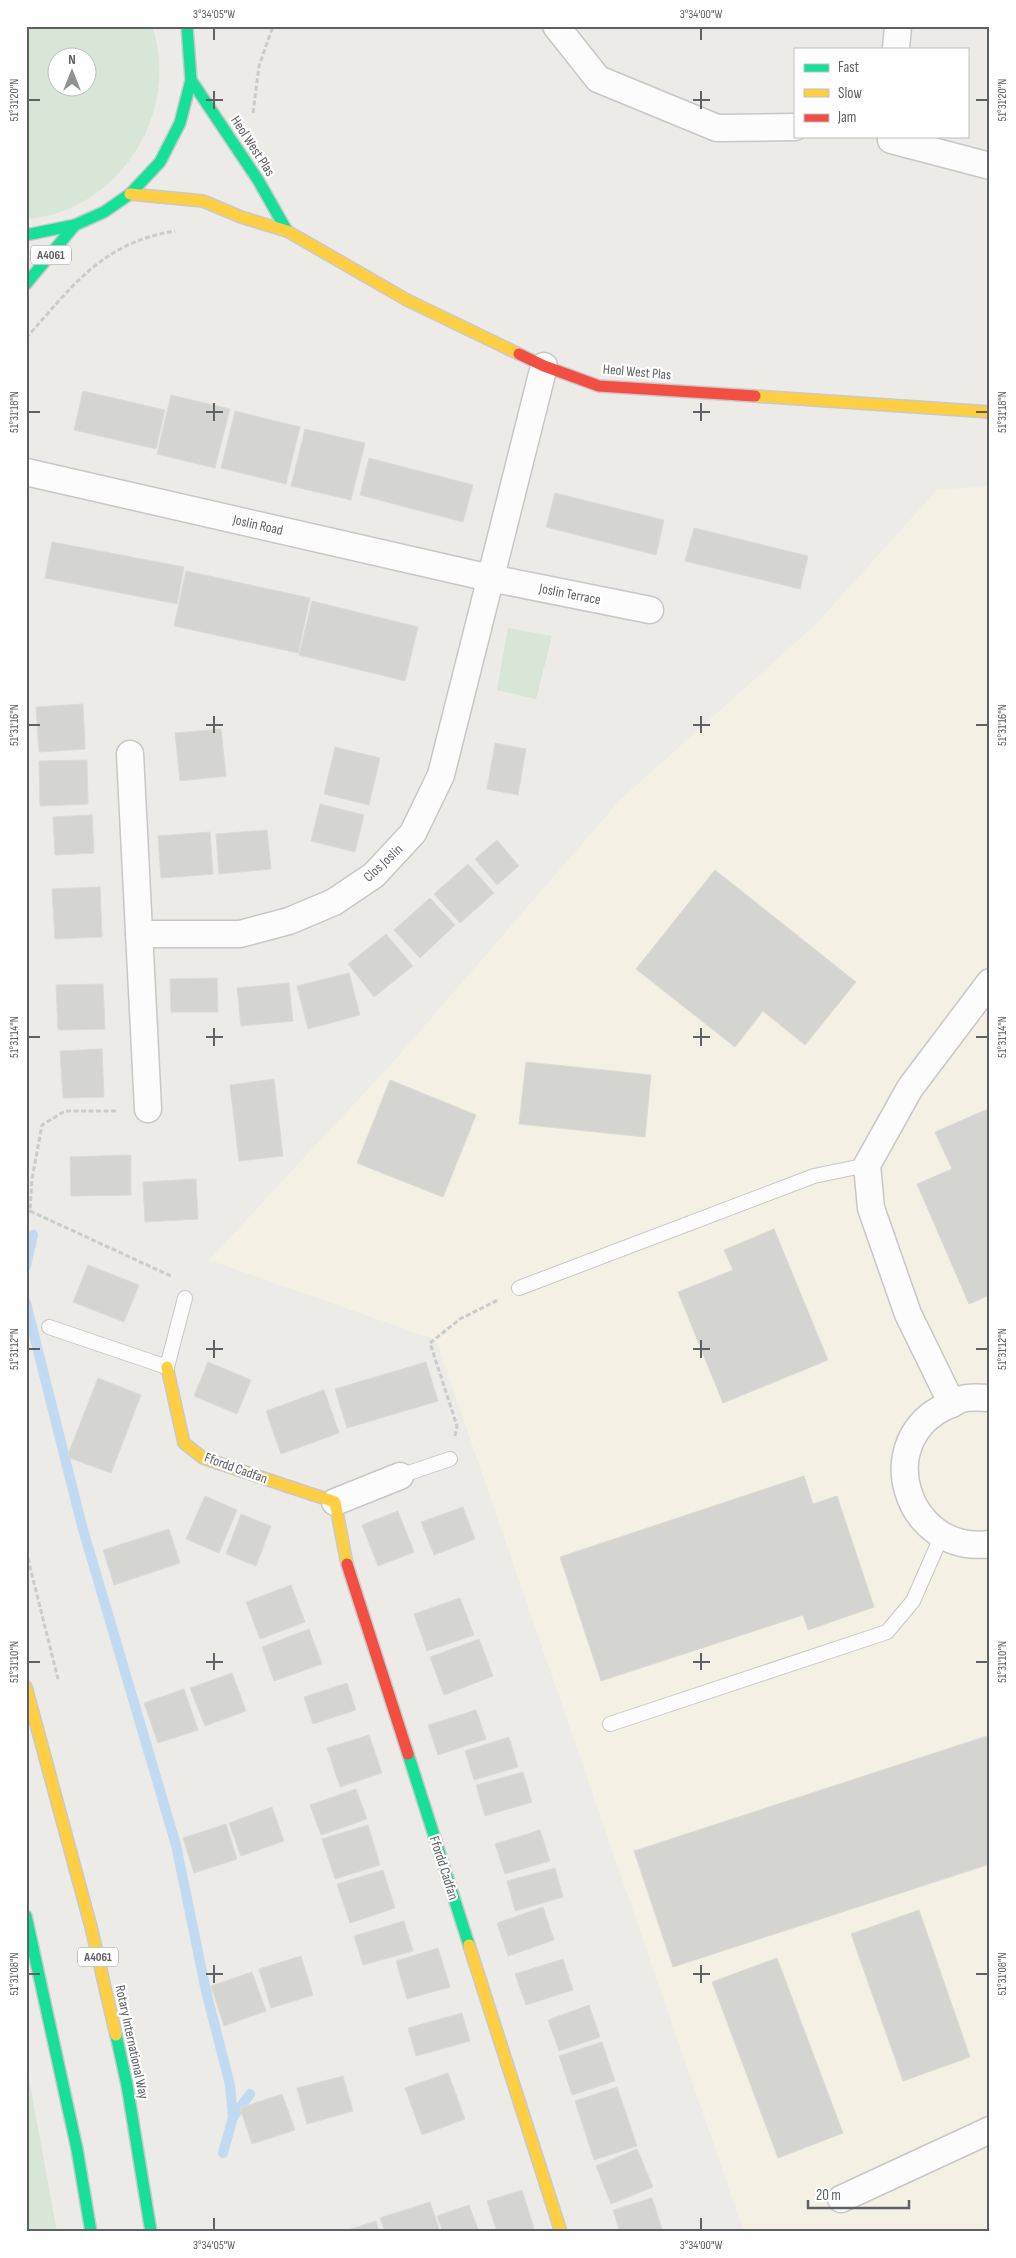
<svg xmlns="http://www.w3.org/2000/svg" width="1016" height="2258" font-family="'Sofia Sans Condensed',sans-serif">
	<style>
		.commercial { fill: #f4f0e3 }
		.green { fill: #d7e6d6; fill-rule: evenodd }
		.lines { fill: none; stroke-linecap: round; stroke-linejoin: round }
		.stream { stroke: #c1daf1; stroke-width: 10 }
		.building { fill: #d4d4d1; stroke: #dcdad7 }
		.lane-casing { stroke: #c7c7c7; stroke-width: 16 }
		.street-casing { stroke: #c7c7c7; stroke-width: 29 }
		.fast-casing { stroke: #c9c9c9; stroke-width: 14 }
		.slow-casing { stroke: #c9c9c9; stroke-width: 14 }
		.jam-casing { stroke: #c9c9c9; stroke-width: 14 }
		.path { stroke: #c9cccb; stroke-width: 3; stroke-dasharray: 5 2.5; stroke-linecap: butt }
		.lane { stroke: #fcfcfc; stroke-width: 14 }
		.street { stroke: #fcfcfc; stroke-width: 26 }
		.fast { stroke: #16e098; stroke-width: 11 }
		.slow { stroke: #ffcf43; stroke-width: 11 }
		.jam { stroke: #f24e42; stroke-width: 11 }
		.ticks { fill: none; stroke: #5d6064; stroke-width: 2 }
		.labels { text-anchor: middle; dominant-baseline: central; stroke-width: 4.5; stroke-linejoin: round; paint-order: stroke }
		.shield { fill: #fff; stroke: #8e9092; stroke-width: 1 }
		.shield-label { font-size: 12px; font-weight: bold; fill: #5d6064 }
		.street-label { font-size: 14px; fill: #5d6064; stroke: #fff }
		.neatline { fill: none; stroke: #5d6064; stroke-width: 2 }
		.ticks-label { font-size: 12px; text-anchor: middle; fill: #5d6064 }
	</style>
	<rect width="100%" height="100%" fill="#ecebe8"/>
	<!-- commercial -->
	<polygon class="commercial" points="990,486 990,2232 744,2232 436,1340 209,1260 394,1061 620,800 816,624 937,490"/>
	<!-- green -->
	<g class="green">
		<path d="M26 26H152C182 112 118 213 26 219ZM58 58H88V88H58Z"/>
		<polygon points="508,628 552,636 536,699 497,690"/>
		<polygon points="26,2066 29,2079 57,2232 26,2232"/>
	</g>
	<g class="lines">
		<!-- stream -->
		<g class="stream">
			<polyline points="26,1266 33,1235"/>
			<polyline points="26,1303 82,1526 176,1845 206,1991 230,2085 233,2117"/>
			<polyline points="223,2153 233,2117 250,2094"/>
		</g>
	</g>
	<!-- building -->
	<g class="building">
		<polygon points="83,391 165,410 156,449 74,430"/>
		<polygon points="171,395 230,409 215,468 157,454"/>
		<polygon points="235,411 300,427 286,484 221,468"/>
		<polygon points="305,429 365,443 351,500 291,486"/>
		<polygon points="369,458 473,485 463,522 360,495"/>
		<polygon points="555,493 664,520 656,555 546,527"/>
		<polygon points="694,528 808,556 800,589 685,561"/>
		<polygon points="52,542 184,567 177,604 45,578"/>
		<polygon points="186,571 310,598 298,653 174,626"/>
		<polygon points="312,601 418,627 405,681 299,655"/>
		<polygon points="83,704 85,749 39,752 36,707"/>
		<polygon points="221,729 226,776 180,781 175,733"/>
		<polygon points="495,743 526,749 518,795 487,789"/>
		<polygon points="335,747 380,758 369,805 324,794"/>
		<polygon points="87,760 88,804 40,806 39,761"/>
		<polygon points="320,804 364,815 355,852 311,841"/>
		<polygon points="92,815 94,853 55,855 53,817"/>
		<polygon points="267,830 271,869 219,874 216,834"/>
		<polygon points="210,832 213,874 161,878 158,836"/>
		<polygon points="497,840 519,866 497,885 475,859"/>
		<polygon points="468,864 494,893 460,923 434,894"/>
		<polygon points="715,870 856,982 805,1045 763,1011 735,1047 636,969"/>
		<polygon points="100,887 102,937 55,939 52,889"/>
		<polygon points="430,898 455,925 420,958 394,930"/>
		<polygon points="386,934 413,966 374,997 348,964"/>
		<polygon points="349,973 360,1015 308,1029 297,986"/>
		<polygon points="217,978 218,1012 171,1012 170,979"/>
		<polygon points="289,983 293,1021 241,1026 237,988"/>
		<polygon points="103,984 105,1029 58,1030 56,985"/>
		<polygon points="102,1049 104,1097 63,1098 60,1051"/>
		<polygon points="526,1062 651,1075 645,1137 519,1124"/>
		<polygon points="274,1079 283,1156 239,1161 230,1085"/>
		<polygon points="390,1080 476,1115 443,1197 357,1163"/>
		<polygon points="990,1108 990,1295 969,1304 917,1184 952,1169 935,1132"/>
		<polygon points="131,1155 131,1195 71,1196 70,1157"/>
		<polygon points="196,1179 198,1219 145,1222 143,1182"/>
		<polygon points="774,1229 828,1360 723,1403 678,1292 733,1270 724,1250"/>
		<polygon points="88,1265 139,1285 124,1322 73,1302"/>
		<polygon points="208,1362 251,1380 237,1414 194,1396"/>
		<polygon points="426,1362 438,1401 347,1428 335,1389"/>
		<polygon points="98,1378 141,1395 111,1473 67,1457"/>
		<polygon points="324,1390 339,1433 281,1454 266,1411"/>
		<polygon points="804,1476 813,1504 837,1496 874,1607 808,1630 803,1615 601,1681 560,1557"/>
		<polygon points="205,1496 237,1510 219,1553 186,1539"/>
		<polygon points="463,1507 475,1539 434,1555 421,1522"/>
		<polygon points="398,1511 414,1552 378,1566 362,1525"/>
		<polygon points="241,1514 271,1526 256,1566 226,1554"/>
		<polygon points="169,1529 180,1563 114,1585 103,1550"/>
		<polygon points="291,1585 305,1622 260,1639 246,1602"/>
		<polygon points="460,1598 474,1635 427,1651 414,1614"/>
		<polygon points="309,1629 322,1664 274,1681 262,1647"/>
		<polygon points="479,1639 493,1676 444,1695 430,1657"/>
		<polygon points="232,1673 246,1711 205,1726 190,1688"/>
		<polygon points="347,1683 356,1710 313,1724 304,1697"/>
		<polygon points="184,1689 198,1730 158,1743 144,1703"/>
		<polygon points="476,1710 486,1739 438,1755 428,1725"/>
		<polygon points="369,1735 382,1773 340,1787 327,1748"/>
		<polygon points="990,1735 990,1864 673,1967 634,1851"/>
		<polygon points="509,1737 518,1767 474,1780 465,1751"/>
		<polygon points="523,1772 532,1802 485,1816 476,1785"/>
		<polygon points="356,1789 367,1819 321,1835 310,1805"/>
		<polygon points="272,1807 284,1841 241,1856 229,1823"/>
		<polygon points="226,1824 237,1859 194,1873 183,1838"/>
		<polygon points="368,1825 380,1865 335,1879 322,1839"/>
		<polygon points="540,1830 550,1861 505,1874 495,1844"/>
		<polygon points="555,1868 563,1897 515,1911 507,1881"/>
		<polygon points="383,1870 395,1908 350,1923 337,1884"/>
		<polygon points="543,1907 554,1940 508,1956 497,1923"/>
		<polygon points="919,1910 970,2057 903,2081 851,1934"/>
		<polygon points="404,1921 413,1951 363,1965 354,1936"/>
		<polygon points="438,1948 450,1987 407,1999 396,1961"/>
		<polygon points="301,1956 313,1995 271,2008 259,1969"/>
		<polygon points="777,1958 843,2133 778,2158 712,1982"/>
		<polygon points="563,1959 573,1990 526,2005 515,1974"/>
		<polygon points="252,1972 266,2011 224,2026 211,1986"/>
		<polygon points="589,2005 600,2037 559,2051 548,2020"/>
		<polygon points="462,2013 470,2041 416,2056 408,2028"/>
		<polygon points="602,2042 615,2081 572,2095 559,2056"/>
		<polygon points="448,2073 465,2119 422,2135 405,2088"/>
		<polygon points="343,2076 353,2111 307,2124 297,2088"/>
		<polygon points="617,2087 637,2146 594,2160 575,2101"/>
		<polygon points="282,2094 295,2130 252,2144 240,2108"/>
		<polygon points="637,2149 653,2187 611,2204 596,2166"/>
		<polygon points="522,2190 534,2228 524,2232 497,2232 487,2201"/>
		<polygon points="652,2198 663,2232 620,2232 613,2210"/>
		<polygon points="430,2202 440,2232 385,2232 380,2218"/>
		<polygon points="469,2205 479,2232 443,2232 437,2216"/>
		<polygon points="376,2221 379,2232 342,2232"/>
	</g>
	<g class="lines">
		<defs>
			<g id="lane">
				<polyline points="519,1288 814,1176 867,1165"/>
				<polyline points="49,1327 167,1367 185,1298"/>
				<polyline points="400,1476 450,1459"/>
				<polyline points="610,1724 887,1632 913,1601 942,1535"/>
			</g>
			<g id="street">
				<polyline points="556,26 598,79 717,128 795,127"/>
				<polyline points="896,49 898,26"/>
				<polyline points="891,136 891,140 990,166"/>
				<polyline points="26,472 490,578 650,610"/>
				<polyline points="130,754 148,1109"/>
				<polyline points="139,934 240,934 289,921 334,902 374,875 413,833 441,775 544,366"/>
				<path d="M990 1398C983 1398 974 1397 967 1398 961 1398 955 1402 949 1405 870 1438 905 1555 990 1544"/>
				<polyline points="952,1404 908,1314 871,1208 867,1165 910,1088 990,982"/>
				<polyline points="335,1502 400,1476"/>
				<polyline points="841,2199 990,2130"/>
			</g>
			<g id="fast">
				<polyline points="191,80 258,180 287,231"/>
				<polyline points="26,235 75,225 104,212 130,194 160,162 180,123 191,80 187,26"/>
				<polyline points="26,284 75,225"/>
				<polyline points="408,1754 469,1945"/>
				<polyline points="26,1916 77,2149 91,2232"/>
				<polyline points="116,2035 127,2085 151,2232"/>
			</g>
			<g id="slow">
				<polyline points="130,194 203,201 241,217 287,231 407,300 519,354"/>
				<polyline points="755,396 990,412"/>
				<polyline points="167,1367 184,1443 203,1458 335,1502 347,1564"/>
				<polyline points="26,1687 91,1927 116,2035"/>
				<polyline points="469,1945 561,2232"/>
			</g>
			<g id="jam">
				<polyline points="519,354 544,366 599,386 755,396"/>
				<polyline points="347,1564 408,1754"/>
			</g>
		</defs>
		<!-- lane casing -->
		<use href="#lane" class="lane-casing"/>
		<!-- street casing -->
		<use href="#street" class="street-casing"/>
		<!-- fast casing -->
		<use href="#fast" class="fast-casing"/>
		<!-- slow casing -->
		<use href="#slow" class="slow-casing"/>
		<!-- jam casing -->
		<use href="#jam" class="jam-casing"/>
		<!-- path -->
		<g class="path">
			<polyline points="253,113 259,66 273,26"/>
			<path d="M26 338C73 286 101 243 175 231"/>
			<polyline points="30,1211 173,1277"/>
			<polyline points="26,1214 30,1211 32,1179 42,1125 65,1111 118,1111"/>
			<polyline points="455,1436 457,1426 430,1343 460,1319 498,1300"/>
			<polyline points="26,1551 58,1679"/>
		</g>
		<!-- lane -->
		<use href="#lane" class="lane"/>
		<!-- street -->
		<use href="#street" class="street"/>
		<!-- fast -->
		<use href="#fast" class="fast"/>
		<!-- slow -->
		<use href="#slow" class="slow"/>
		<!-- jam -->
		<use href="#jam" class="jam"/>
	</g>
	<!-- ticks -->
	<path class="ticks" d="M214 28V40M701 28V40M214 91V109M701 91V109M28 100H40M206 100H223M693 100H710M976 100H988M214 403V421M701 403V421M28 412H40M206 412H223M693 412H710M976 412H988M214 716V733M701 716V733M28 725H40M206 725H223M693 725H710M976 725H988M214 1028V1046M701 1028V1046M28 1037H40M206 1037H223M693 1037H710M976 1037H988M214 1340V1358M701 1340V1358M28 1349H40M206 1349H223M693 1349H710M976 1349H988M214 1653V1670M701 1653V1670M28 1662H40M206 1662H223M693 1662H710M976 1662H988M214 1965V1983M701 1965V1983M28 1974H40M206 1974H223M693 1974H710M976 1974H988M214 2218V2230M701 2218V2230"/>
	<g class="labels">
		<!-- shield labels -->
		<g class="shield">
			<rect x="31" y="245.5" width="40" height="19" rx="4"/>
			<rect x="78" y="1947.5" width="40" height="19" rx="4"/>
		</g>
		<g class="shield-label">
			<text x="51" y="255">A4061</text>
			<text x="98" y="1957">A4061</text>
		</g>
		<!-- street labels -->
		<g class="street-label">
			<text transform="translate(253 146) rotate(57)">Heol West Plas</text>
			<text transform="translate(637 372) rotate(5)">Heol West Plas</text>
			<text transform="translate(258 525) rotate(13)">Joslin Road</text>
			<text transform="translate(570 594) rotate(11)">Joslin Terrace</text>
			<text transform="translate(383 863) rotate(-43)">Clos Joslin</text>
			<text transform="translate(236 1468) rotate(20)">Ffordd Cadfan</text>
			<text transform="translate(444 1868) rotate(72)">Ffordd Cadfan</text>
			<text transform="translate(132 2042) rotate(78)">Rotary International Way</text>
		</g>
	</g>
	<!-- border -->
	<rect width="1016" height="2258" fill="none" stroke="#ffffff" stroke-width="55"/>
	<!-- legend -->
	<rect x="794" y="48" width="175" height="90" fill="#ffffff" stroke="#bebfc1"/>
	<rect x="804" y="64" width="25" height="8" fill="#16e098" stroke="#bebfc1"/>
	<text x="838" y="72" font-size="15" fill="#5d6064">Fast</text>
	<rect x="804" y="89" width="25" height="8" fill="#ffcf43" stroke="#bebfc1"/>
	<text x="838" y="98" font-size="15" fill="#5d6064">Slow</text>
	<rect x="804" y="114" width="25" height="8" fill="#f24e42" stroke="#bebfc1"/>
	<text x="838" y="122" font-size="15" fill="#5d6064">Jam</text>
	<!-- north arrow -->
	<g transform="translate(72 72)"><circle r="24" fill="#ffffff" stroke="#bebfc1"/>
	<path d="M0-4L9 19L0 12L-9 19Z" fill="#8f9192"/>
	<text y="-8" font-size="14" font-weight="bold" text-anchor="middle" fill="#5d6064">N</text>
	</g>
	<!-- scale -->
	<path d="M808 2200v8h101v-8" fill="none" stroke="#5d6064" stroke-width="2.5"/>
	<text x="816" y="2200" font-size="15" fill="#5d6064" stroke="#ffffff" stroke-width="4" paint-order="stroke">20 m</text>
	<rect x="28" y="28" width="960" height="2202" class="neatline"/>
	<g class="ticks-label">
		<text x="214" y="18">3°34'05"W</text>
		<text x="701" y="18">3°34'00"W</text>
		<text transform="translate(14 100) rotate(-90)" y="4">51°31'20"N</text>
		<text transform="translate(1002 100) rotate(-90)" y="4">51°31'20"N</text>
		<text transform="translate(14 412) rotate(-90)" y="4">51°31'18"N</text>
		<text transform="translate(1002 412) rotate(-90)" y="4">51°31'18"N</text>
		<text transform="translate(14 725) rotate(-90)" y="4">51°31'16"N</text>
		<text transform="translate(1002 725) rotate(-90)" y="4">51°31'16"N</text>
		<text transform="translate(14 1037) rotate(-90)" y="4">51°31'14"N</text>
		<text transform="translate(1002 1037) rotate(-90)" y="4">51°31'14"N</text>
		<text transform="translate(14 1349) rotate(-90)" y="4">51°31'12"N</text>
		<text transform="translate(1002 1349) rotate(-90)" y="4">51°31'12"N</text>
		<text transform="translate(14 1662) rotate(-90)" y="4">51°31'10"N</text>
		<text transform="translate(1002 1662) rotate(-90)" y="4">51°31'10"N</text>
		<text transform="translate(14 1974) rotate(-90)" y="4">51°31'08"N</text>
		<text transform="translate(1002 1974) rotate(-90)" y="4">51°31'08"N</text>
		<text x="214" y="2249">3°34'05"W</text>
		<text x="701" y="2249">3°34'00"W</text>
	</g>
</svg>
